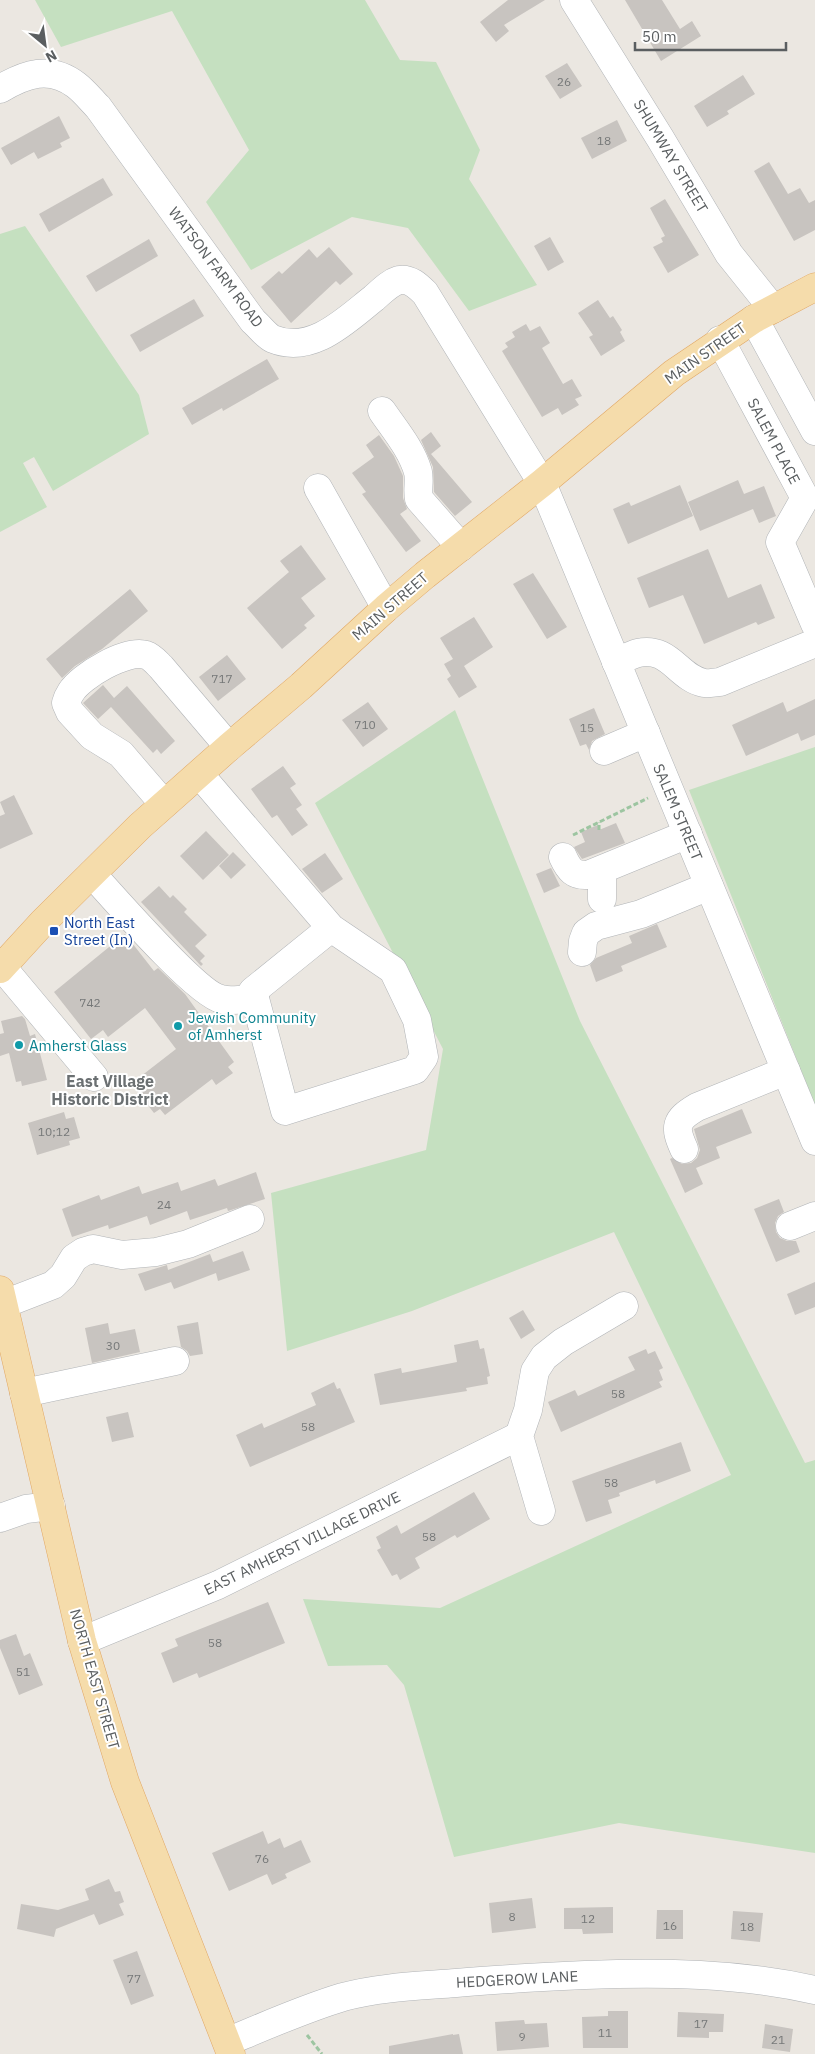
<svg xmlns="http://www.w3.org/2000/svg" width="815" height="2054" font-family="'IBM Plex Sans',sans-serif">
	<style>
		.green { fill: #c5e0c0 }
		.building { fill: #c8c4c0 }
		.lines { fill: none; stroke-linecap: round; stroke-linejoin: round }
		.minor-casing { stroke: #b1b4b7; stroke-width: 29 }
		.major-casing { stroke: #e1a764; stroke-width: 29 }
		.path { stroke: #9dc5a1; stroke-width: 3; stroke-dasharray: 5 2.5; stroke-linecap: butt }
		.minor { stroke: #fff; stroke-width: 28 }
		.major { stroke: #f5dcab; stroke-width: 28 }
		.transit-dot { fill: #1a4fb4; stroke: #fff; stroke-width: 2 }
		.culture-dot { fill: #0f9aa8; stroke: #fff; stroke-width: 2 }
		.labels { text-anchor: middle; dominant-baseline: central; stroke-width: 4; stroke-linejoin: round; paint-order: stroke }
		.number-label { font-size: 12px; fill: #767878 }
		.street-label { font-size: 15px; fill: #5a5e60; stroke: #fff }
		.transit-label { font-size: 15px; fill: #164399; stroke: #fff; text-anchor: start }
		.culture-label { font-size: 15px; fill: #0d838f; stroke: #fff; text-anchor: start }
		.neighbourhood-label { font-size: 16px; font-weight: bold; fill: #6b7072; stroke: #fff }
	</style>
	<rect width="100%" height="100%" fill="#ebe7e1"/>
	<!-- green -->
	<g class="green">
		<polygon points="35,0 365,0 400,60 436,62 480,150 469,179 537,285 469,311 408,228 352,217 251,270 206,202 249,150 172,11 61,47"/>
		<polygon points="25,226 139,395 149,434 53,491 34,457 23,463 47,507 0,532 0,234"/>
		<polygon points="455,710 580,1021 805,1463 815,1460 815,1853 619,1823 454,1857 404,1685 387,1665 328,1666 303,1599 440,1608 731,1475 614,1232 412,1311 287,1351 271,1193 426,1150 443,1049 315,803"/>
		<polygon points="815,747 815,1105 689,790"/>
	</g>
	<!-- building -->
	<g class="building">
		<polygon points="508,0 545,0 504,25 509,31 496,42 480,22"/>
		<polygon points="625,0 662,0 680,29 692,21 701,36 661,61"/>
		<polygon points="567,63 582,86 560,99 545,76"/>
		<polygon points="743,75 755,94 727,111 729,114 707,127 694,106"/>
		<polygon points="59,116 70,138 60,143 62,147 38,159 34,152 11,165 1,148"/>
		<polygon points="617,120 627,141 592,159 581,138"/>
		<polygon points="769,162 788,194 800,188 809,203 815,200 815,230 794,241 754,171"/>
		<polygon points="103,178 113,195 49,232 39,214"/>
		<polygon points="665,199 699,255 668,273 653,247 663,242 661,238 665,236 650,208"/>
		<polygon points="550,237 564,262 548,271 534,246"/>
		<polygon points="149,239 158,256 96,292 86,276"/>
		<polygon points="329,247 353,274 340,285 336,281 291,323 261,287 279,271 282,274 309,249 317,258"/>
		<polygon points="194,299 204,316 140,352 130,335"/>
		<polygon points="598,300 610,318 613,316 622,330 620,332 625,341 601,356 589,337 593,335 578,313"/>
		<polygon points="526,324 530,331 540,326 550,343 542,348 563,384 572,379 582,396 575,399 579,405 562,415 558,408 542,417 502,351 508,347 505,343 515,337 512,332"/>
		<polygon points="267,359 279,379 223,411 222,408 192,425 182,408"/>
		<polygon points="431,432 441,446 431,454 472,502 455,516 434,492 433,467 421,440"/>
		<polygon points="379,435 394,456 403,476 403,498 407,509 400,514 421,541 406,552 362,494 366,492 352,473 374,457 366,445"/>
		<polygon points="738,480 744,494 764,486 776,516 759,523 753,509 700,531 688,502"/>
		<polygon points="680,485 693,516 628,544 613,509 629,502 631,506"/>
		<polygon points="301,545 326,579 301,598 315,616 304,625 307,628 282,649 247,608 289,572 280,561"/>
		<polygon points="708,549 728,598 761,584 775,618 758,625 756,622 704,644 683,595 649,608 637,578"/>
		<polygon points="533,573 567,627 547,639 513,584"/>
		<polygon points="130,589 148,611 102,649 75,666 62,678 46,659"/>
		<polygon points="474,617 493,647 464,666 477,687 459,698 447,679 451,676 444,664 453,659 440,638"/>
		<polygon points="227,655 246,679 218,701 199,677"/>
		<polygon points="103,685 114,698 127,686 175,741 161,754 157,749 153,753 111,707 98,719 83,703"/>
		<polygon points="815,699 815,735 801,741 798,733 746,756 732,725 783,702 787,712"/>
		<polygon points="368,702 388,729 363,747 342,720"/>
		<polygon points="594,708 605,734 592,741 589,750 586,744 580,746 569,719"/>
		<polygon points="283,766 296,784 290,788 302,805 296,809 308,825 292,836 277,815 272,818 251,789"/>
		<polygon points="14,795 33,834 0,849 0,816 5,814 0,802"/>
		<polygon points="616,823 625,843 582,859 574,847 585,842 581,832 598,825 599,830"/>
		<polygon points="206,831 229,855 203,880 180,856"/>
		<polygon points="233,852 246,865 231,879 219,866"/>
		<polygon points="325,853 343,879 322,893 302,869"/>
		<polygon points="551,868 560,886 544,893 536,874"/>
		<polygon points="159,886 170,898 173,895 187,909 184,912 207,935 195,946 205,956 200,961 203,964 201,966 141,902"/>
		<polygon points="657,924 667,947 621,966 623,971 596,982 590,965 596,958 632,943 629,936"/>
		<polygon points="125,934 154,971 158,968 185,994 234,1062 228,1067 233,1073 216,1085 212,1079 165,1115 160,1109 154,1113 136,1090 141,1086 136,1080 176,1049 145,1008 108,1037 103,1030 91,1039 54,992"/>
		<polygon points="22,1016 25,1019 30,1036 35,1034 47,1080 22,1086 21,1081 16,1082 9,1053 0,1056 0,1034 4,1033 1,1021"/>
		<polygon points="742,1109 752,1133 716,1147 720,1158 696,1168 703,1184 685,1193 670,1159 672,1158 682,1164 691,1163 697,1158 700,1150 694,1129"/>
		<polygon points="64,1112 66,1119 74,1117 80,1138 69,1141 70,1145 37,1155 28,1123"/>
		<polygon points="256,1172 265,1199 228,1211 227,1208 190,1220 187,1211 150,1225 147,1216 109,1229 108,1225 72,1237 62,1209 99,1195 101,1200 139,1186 142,1194 178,1182 181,1191 215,1179 218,1186"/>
		<polygon points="779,1199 784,1212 778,1216 775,1223 776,1232 780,1238 787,1241 796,1241 800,1252 776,1262 754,1209"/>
		<polygon points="243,1251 250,1270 218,1281 216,1273 174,1289 171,1282 145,1291 138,1274 167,1265 168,1270 210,1254 213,1262"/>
		<polygon points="815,1282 815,1307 795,1315 787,1294"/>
		<polygon points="523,1310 535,1330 521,1339 509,1318"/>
		<polygon points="198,1322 203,1354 190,1356 187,1351 181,1347 177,1326"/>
		<polygon points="108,1323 110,1334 135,1329 140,1352 92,1363 85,1328"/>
		<polygon points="478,1340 480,1349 484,1348 490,1376 487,1377 488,1384 466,1388 467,1391 380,1405 374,1374 401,1368 402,1373 457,1362 454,1345"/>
		<polygon points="646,1349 648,1354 655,1351 663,1368 659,1370 663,1380 659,1382 662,1387 561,1432 548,1402 575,1390 578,1396 635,1370 628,1357"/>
		<polygon points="334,1382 337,1389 340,1388 355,1422 250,1467 236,1435 262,1423 264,1428 316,1405 311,1393"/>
		<polygon points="128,1412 134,1437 112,1442 106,1417"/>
		<polygon points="681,1442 691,1471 656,1484 655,1480 619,1493 620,1496 608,1500 612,1513 586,1522 572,1481"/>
		<polygon points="474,1492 490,1519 457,1538 455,1535 415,1558 420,1568 400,1580 397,1574 392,1576 377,1550 381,1548 376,1537 397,1525 401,1534"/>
		<polygon points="268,1602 285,1643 199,1678 197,1673 173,1683 161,1653 178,1646 175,1639"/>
		<polygon points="16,1634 24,1656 30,1653 43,1685 19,1695 0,1648 0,1640"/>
		<polygon points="263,1831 268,1844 280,1838 284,1848 301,1840 311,1862 285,1874 287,1878 272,1885 267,1874 229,1891 212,1853"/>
		<polygon points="109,1879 115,1892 120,1891 124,1902 119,1904 124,1915 99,1925 94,1914 56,1929 54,1937 17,1929 21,1904 58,1910 89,1900 85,1889"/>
		<polygon points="532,1898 536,1928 492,1933 489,1903"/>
		<polygon points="613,1907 613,1933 583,1934 582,1929 564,1929 564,1908"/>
		<polygon points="657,1910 683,1910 683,1939 656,1939"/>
		<polygon points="733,1911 763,1913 760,1942 731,1939"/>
		<polygon points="137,1951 154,1996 131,2005 113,1960"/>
		<polygon points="608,2011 628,2011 628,2048 583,2048 582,2017 608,2016"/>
		<polygon points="678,2012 724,2014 723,2032 709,2032 709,2038 677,2037"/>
		<polygon points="524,2020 525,2024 547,2023 549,2047 497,2051 495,2022"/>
		<polygon points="765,2024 793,2029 790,2052 762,2048"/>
		<polygon points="453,2034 453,2035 459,2034 463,2054 389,2054 389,2046"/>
	</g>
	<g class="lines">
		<defs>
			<g id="minor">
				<polyline points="574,0 660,138 729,254 773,309"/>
				<path d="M0 89C25 74 50 65 76 85 84 91 91 100 98 107L253 321C259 326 266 336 273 339 312 355 346 320 374 298 381 292 389 283 399 280 410 278 418 286 425 293L542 483 815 1141"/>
				<polyline points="754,319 815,431"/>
				<polyline points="720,340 805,498 780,542 815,624"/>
				<path d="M382 411C395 430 412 450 418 472 420 481 417 490 419 499L461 547"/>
				<polyline points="318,488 386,608"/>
				<path d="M616 662C623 659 631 655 638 653 670 646 678 678 704 683 709 684 715 682 720 682L815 643"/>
				<polyline points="604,751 646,733"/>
				<polyline points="200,775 331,928 253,991 285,1111 415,1070 424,1057 417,1020 393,970 331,928"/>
				<path d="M164 804 121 754 92 736 70 712 66 703C67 699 69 695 71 692 81 676 126 649 146 655 152 657 156 662 161 667L229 747"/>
				<path d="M563 857C569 870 574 876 588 875L688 834"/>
				<polyline points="602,870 602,899"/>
				<path d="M92 874C113 897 197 994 221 999 231 1002 245 999 255 998"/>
				<polyline points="582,952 583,941 586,933 596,926 641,914 709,886"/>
				<polyline points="2,967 94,1077"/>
				<path d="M684 1149C674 1127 675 1120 697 1107L786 1071"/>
				<polyline points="790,1226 815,1216"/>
				<polyline points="4,1304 53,1285 63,1276 74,1258 83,1252 93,1249 122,1255 156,1252 188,1244 250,1219"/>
				<polyline points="24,1393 175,1361"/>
				<polyline points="541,1511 519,1436 528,1410 535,1371 544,1357 563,1342 624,1306"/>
				<polyline points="0,1518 26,1509 51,1506"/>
				<polyline points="82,1641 218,1585 519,1436"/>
				<path d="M227 2042C265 2026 303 2009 343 1997 380 1987 419 1986 456 1983 499 1979 542 1977 585 1975 662 1972 739 1973 815 1990"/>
			</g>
			<g id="major">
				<polyline points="0,969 43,922 140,826 229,747 301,686 386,608 425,575 542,483 674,373 754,319 815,287"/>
				<polyline points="0,1290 82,1641 125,1782 231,2054"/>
			</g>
		</defs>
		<!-- minor casing -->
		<use href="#minor" class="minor-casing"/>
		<!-- major casing -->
		<use href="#major" class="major-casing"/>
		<!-- path -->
		<g class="path">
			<polyline points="599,830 599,822"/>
			<polyline points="573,835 648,798"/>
			<polyline points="307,2035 322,2054"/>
		</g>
		<!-- minor -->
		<use href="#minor" class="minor"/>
		<!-- major -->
		<use href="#major" class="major"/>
	</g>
	<!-- markers -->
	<rect class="transit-dot" x="49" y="926" width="10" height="10" rx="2.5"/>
	<g class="culture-dot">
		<circle cx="178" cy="1026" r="5"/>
		<circle cx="19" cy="1045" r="5"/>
	</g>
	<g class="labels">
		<!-- number labels -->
		<g class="number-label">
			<text x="564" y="81">26</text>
			<text x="604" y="140">18</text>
			<text x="222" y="678">717</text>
			<text x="365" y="724">710</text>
			<text x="587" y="727">15</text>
			<text x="90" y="1002">742</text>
			<text x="54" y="1131">10;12</text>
			<text x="164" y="1204">24</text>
			<text x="113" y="1345">30</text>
			<text x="618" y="1393">58</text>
			<text x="308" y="1426">58</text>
			<text x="611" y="1482">58</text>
			<text x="429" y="1536">58</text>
			<text x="215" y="1642">58</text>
			<text x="23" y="1671">51</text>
			<text x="262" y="1858">76</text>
			<text x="512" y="1916">8</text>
			<text x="588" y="1918">12</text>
			<text x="670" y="1925">16</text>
			<text x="747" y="1926">18</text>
			<text x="134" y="1978">77</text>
			<text x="701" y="2023">17</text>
			<text x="605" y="2032">11</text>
			<text x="522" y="2036">9</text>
			<text x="778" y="2039">21</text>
		</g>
		<!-- street labels -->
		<g class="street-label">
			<text transform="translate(671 156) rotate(59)">SHUMWAY STREET</text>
			<text transform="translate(216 267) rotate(53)">WATSON FARM ROAD</text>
			<text transform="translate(705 353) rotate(-35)">MAIN STREET</text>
			<text transform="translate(774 441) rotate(62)">SALEM PLACE</text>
			<text transform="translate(390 606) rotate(-41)">MAIN STREET</text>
			<text transform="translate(678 812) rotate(67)">SALEM STREET</text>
			<text transform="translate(302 1543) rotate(-26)">EAST AMHERST VILLAGE DRIVE</text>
			<text transform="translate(95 1679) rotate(74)">NORTH EAST STREET</text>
			<text transform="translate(517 1979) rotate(-3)">HEDGEROW LANE</text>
		</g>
		<!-- transit labels -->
		<g class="transit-label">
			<text x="64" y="922">North East<tspan x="64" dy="17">Street (In)</tspan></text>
		</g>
		<!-- culture labels -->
		<g class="culture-label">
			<text x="188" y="1017">Jewish Community<tspan x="188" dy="17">of Amherst</tspan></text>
			<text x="29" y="1045">Amherst Glass</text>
		</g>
		<!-- neighbourhood labels -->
		<g class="neighbourhood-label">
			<text x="110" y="1081">East Village<tspan x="110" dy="18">Historic District</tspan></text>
		</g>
	</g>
	<!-- north arrow -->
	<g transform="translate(45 45) rotate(151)" stroke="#ffffff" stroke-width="4" paint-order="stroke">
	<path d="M0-4L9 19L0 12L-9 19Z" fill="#5a5e60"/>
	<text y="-8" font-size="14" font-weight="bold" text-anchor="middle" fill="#5a5e60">N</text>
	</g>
	<!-- scale -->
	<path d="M635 42v8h151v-8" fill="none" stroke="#5a5e60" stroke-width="2.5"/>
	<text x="642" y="42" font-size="15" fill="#5a5e60" stroke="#ffffff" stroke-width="4" paint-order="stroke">50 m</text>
</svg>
